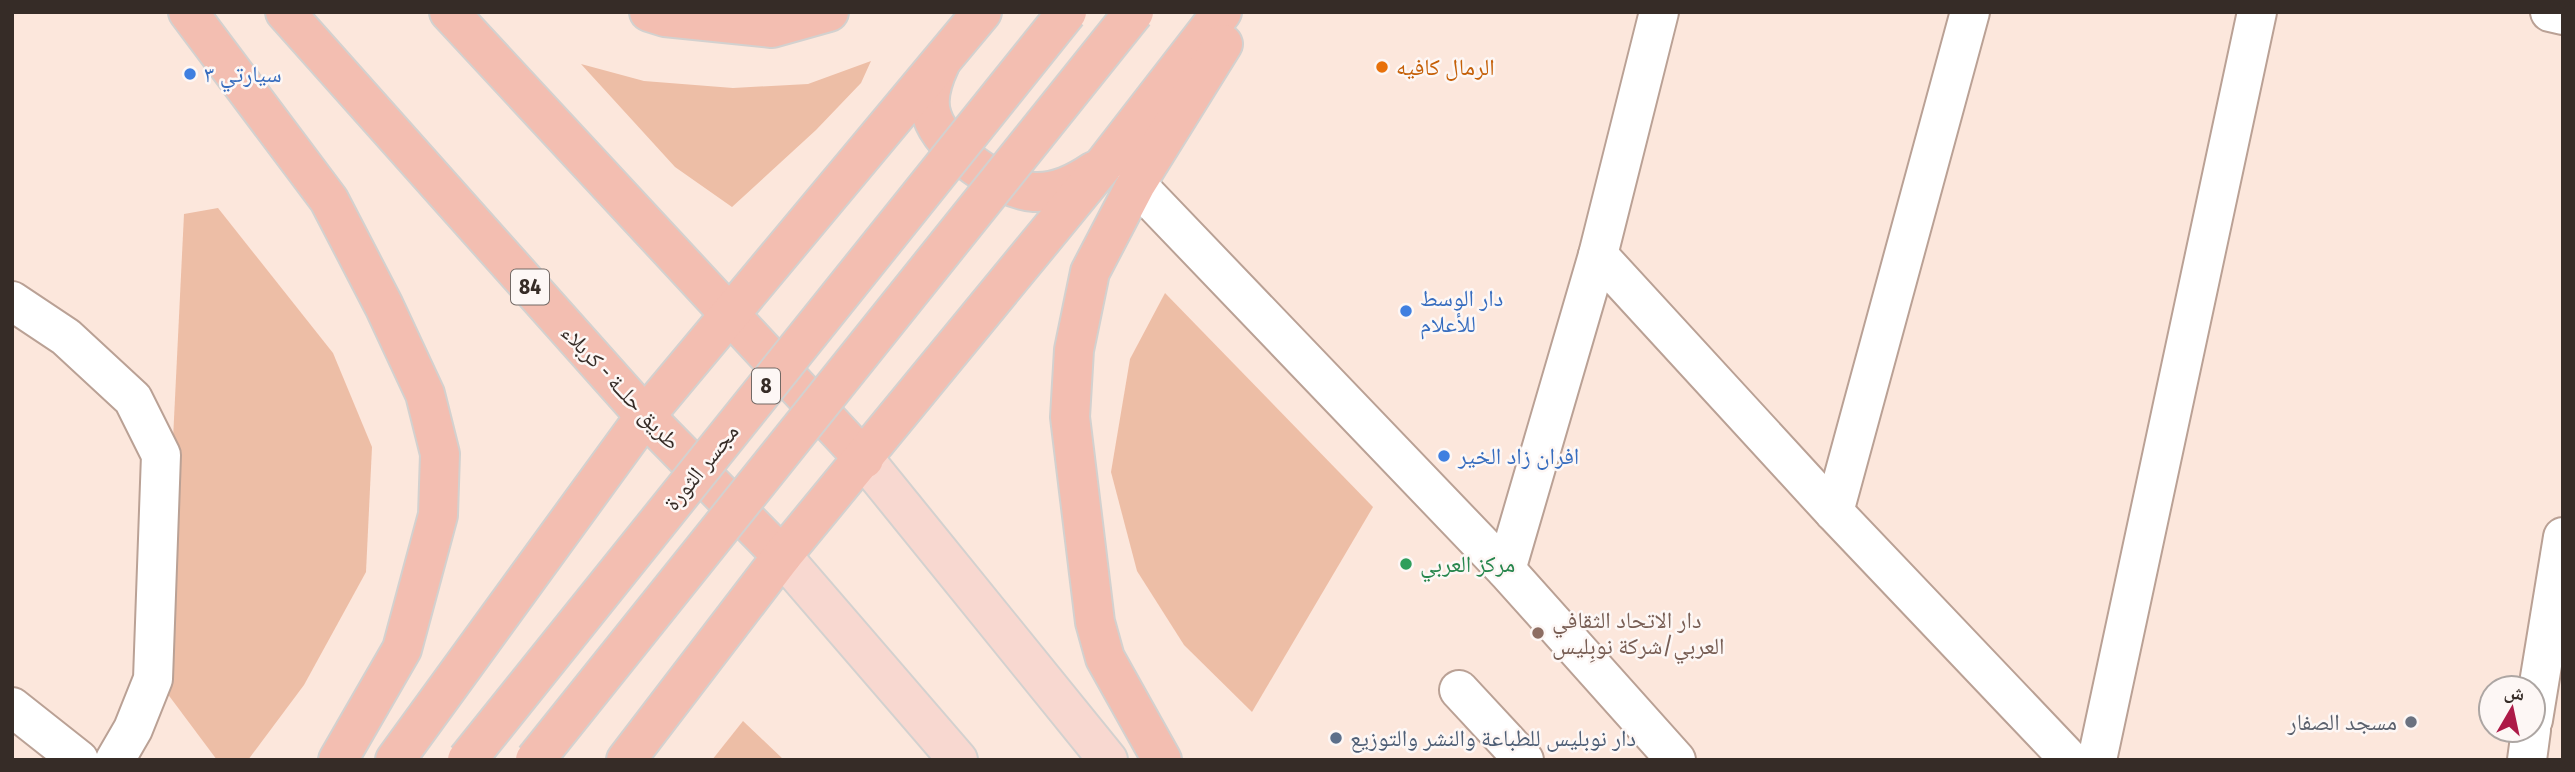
<svg xmlns="http://www.w3.org/2000/svg" width="2575" height="772" font-family="'Fira Sans Condensed','Noto Naskh Arabic',sans-serif">
	<style>
		.green { fill: #edbea6 }
		.lines { fill: none; stroke-linecap: round; stroke-linejoin: round }
		.minor-casing { stroke: #baa195; stroke-width: 42 }
		.major-casing { stroke: #d3d1cf; stroke-width: 42 }
		.highway-casing { stroke: #d3d1cf; stroke-width: 42 }
		.minor { stroke: #fff; stroke-width: 38 }
		.major { stroke: #f8d8d0; stroke-width: 38 }
		.highway { stroke: #f3beb1; stroke-width: 38 }
		.highway-bridge-casing { stroke: #d3d1cf; stroke-width: 42; stroke-linecap: butt }
		.highway-bridge { stroke: #f3beb1; stroke-width: 38 }
		.food-dot { fill: #e8710a; stroke: #fdf7f5; stroke-width: 2.5 }
		.shop-dot { fill: #3f7fe0; stroke: #fdf7f5; stroke-width: 2.5 }
		.leisure-dot { fill: #2e9e5b; stroke: #fdf7f5; stroke-width: 2.5 }
		.education-dot { fill: #8d6e63; stroke: #fdf7f5; stroke-width: 2.5 }
		.worship-dot { fill: #6b7280; stroke: #fdf7f5; stroke-width: 2.5 }
		.service-dot { fill: #5c6f8a; stroke: #fdf7f5; stroke-width: 2.5 }
		.labels { text-anchor: middle; dominant-baseline: central; stroke-width: 5; stroke-linejoin: round; paint-order: stroke }
		.shield { fill: #fdf7f5; stroke: #726965; stroke-width: 2 }
		.shield-label { font-size: 21px; font-weight: bold; fill: #362c27 }
		.food-label { font-size: 23px; fill: #c56008; stroke: #fdf7f5; text-anchor: start }
		.shop-label { font-size: 23px; fill: #366cbe; stroke: #fdf7f5; text-anchor: start }
		.street-label { font-size: 23px; fill: #362c27; stroke: #fdf7f5 }
		.leisure-label { font-size: 23px; fill: #27864d; stroke: #fdf7f5; text-anchor: start }
		.education-label { font-size: 23px; fill: #785e54; stroke: #fdf7f5; text-anchor: start }
		.worship-label { font-size: 23px; fill: #5b616d; stroke: #fdf7f5; text-anchor: end }
		.service-label { font-size: 23px; fill: #4e5e75; stroke: #fdf7f5; text-anchor: start }
	</style>
	<rect width="100%" height="100%" fill="#fce7dc"/>
	<!-- green -->
	<g class="green">
		<polygon points="871,61 861,83 816,130 732,207 675,167 581,64 644,81 733,88 808,84"/>
		<polygon points="218,208 333,353 372,447 366,572 304,685 248,760 217,760 161,685 184,214"/>
		<polygon points="1165,293 1373,507 1252,712 1184,645 1137,571 1111,472 1130,359"/>
		<polygon points="743,721 784,760 712,760"/>
	</g>
	<g class="lines">
		<defs>
			<g id="minor">
				<polyline points="2550,12 2563,15"/>
				<polyline points="1136,184 1506,570 1676,760"/>
				<polyline points="1598,255 1834,512 2070,760"/>
				<polyline points="12,301 66,337 133,399 161,455 153,679 133,729 115,760"/>
				<polyline points="1834,512 1970,12"/>
				<polyline points="1506,570 1598,255 1659,12"/>
				<polyline points="1459,690 1524,760"/>
				<polyline points="12,707 79,760"/>
				<polyline points="2533,720 2563,537"/>
				<polyline points="2097,760 2257,12"/>
				<polyline points="2527,760 2531,730"/>
			</g>
			<g id="major">
				<polyline points="864,459 1108,760"/>
				<polyline points="782,556 958,760"/>
			</g>
			<g id="highway">
				<polyline points="188,12 329,200 384,306 425,394 440,454 438,515 402,649 338,760"/>
				<polyline points="285,12 645,416 782,556"/>
				<polyline points="449,12 864,459"/>
				<polyline points="649,12 665,17 772,28 829,12"/>
				<path d="M940 64C933 79 926 99 932 116 942 149 1001 190 1034 192 1057 193 1076 183 1094 171"/>
				<polyline points="395,760 645,416 982,12"/>
				<polyline points="626,760 782,556 1105,163 1222,12"/>
				<polyline points="1162,760 1105,658 1095,622 1070,417 1074,350 1090,272 1136,184 1223,44"/>
			</g>
		</defs>
		<!-- minor casing -->
		<use href="#minor" class="minor-casing"/>
		<!-- major casing -->
		<use href="#major" class="major-casing"/>
		<!-- highway casing -->
		<use href="#highway" class="highway-casing"/>
		<!-- minor -->
		<use href="#minor" class="minor"/>
		<!-- major -->
		<use href="#major" class="major"/>
		<!-- highway -->
		<use href="#highway" class="highway"/>
		<defs>
			<g id="highway-bridge">
				<polyline points="467,760 1067,12"/>
				<polyline points="535,760 1134,12"/>
			</g>
		</defs>
		<!-- highway-bridge casing -->
		<use href="#highway-bridge" class="highway-bridge-casing"/>
		<!-- highway-bridge -->
		<use href="#highway-bridge" class="highway-bridge"/>
	</g>
	<!-- markers -->
	<circle class="food-dot" cx="1382" cy="67" r="7"/>
	<g class="shop-dot">
		<circle cx="190" cy="74" r="7"/>
		<circle cx="1406" cy="311" r="7"/>
		<circle cx="1444" cy="456" r="7"/>
	</g>
	<circle class="leisure-dot" cx="1406" cy="564" r="7"/>
	<circle class="education-dot" cx="1538" cy="633" r="7"/>
	<circle class="worship-dot" cx="2411" cy="722" r="7"/>
	<circle class="service-dot" cx="1336" cy="738" r="7"/>
	<g class="labels">
		<!-- shield labels -->
		<g class="shield">
			<rect x="511" y="269.5" width="38" height="35" rx="5"/>
			<rect x="752" y="368.5" width="28" height="35" rx="5"/>
		</g>
		<g class="shield-label">
			<text x="530" y="287">84</text>
			<text x="766" y="386">8</text>
		</g>
		<!-- food labels -->
		<g class="food-label">
			<text x="1396" y="67">الرمال كافيه</text>
		</g>
		<!-- shop labels -->
		<g class="shop-label">
			<text x="204" y="74">سيارتي ٣</text>
			<text x="1420" y="298">دار الوسط<tspan x="1420" dy="26">للأعلام</tspan></text>
			<text x="1458" y="456">افران زاد الخير</text>
		</g>
		<!-- street labels -->
		<g class="street-label">
			<text transform="translate(621 387) rotate(47)">طريق حلــة - كربلاء</text>
			<text transform="translate(701 467) rotate(-51)">مجسر الثورة</text>
		</g>
		<!-- leisure labels -->
		<g class="leisure-label">
			<text x="1420" y="564">مركز العربي</text>
		</g>
		<!-- education labels -->
		<g class="education-label">
			<text x="1552" y="620">دار الاتحاد الثقافي<tspan x="1552" dy="26">العربي/شركة نوبِليس</tspan></text>
		</g>
		<!-- worship labels -->
		<g class="worship-label">
			<text x="2397" y="722">مسجد الصفار</text>
		</g>
		<!-- service labels -->
		<g class="service-label">
			<text x="1350" y="738">دار نوبليس للطباعة والنشر والتوزيع</text>
		</g>
	</g>
	<!-- border -->
	<rect width="2575" height="772" fill="none" stroke="#362c27" stroke-width="28"/>
	<!-- north arrow -->
	<g transform="translate(2512 709) rotate(9)"><circle r="33" fill="#fdf7f5" stroke="#ada6a3" stroke-width="2"/>
	<path d="M0-5L12 26L0 18L-12 26Z" fill="#ad1a47"/>
	<text y="-10" font-size="19" font-weight="bold" text-anchor="middle" fill="#362c27">ش</text>
	</g>
</svg>
